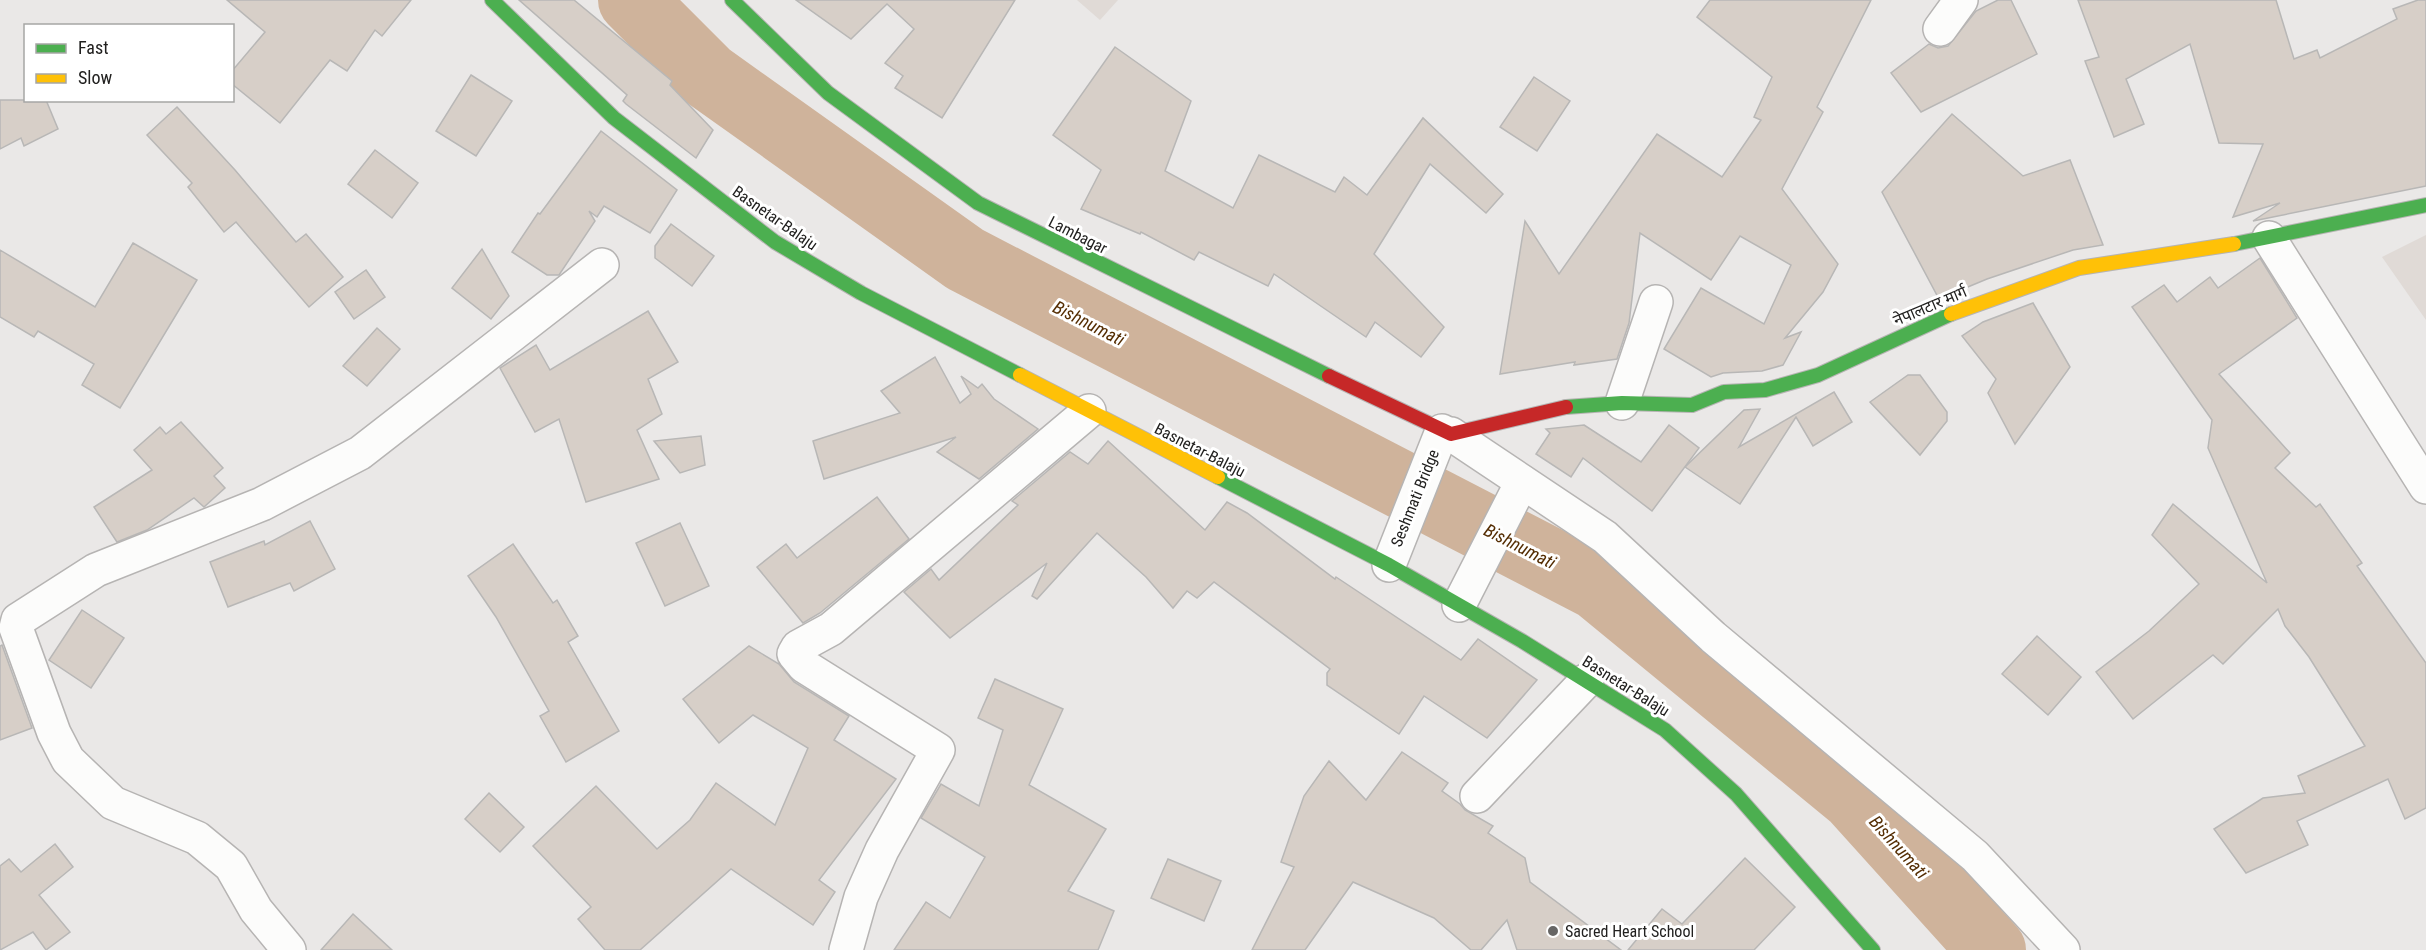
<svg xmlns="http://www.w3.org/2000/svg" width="2426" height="950" font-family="'Roboto Condensed','Noto Sans Devanagari',sans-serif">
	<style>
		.built { fill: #e0dad6 }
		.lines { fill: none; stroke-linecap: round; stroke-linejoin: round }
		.river { stroke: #cfb39b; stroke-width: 68 }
		.building { fill: #d7cfc8; stroke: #b8b7b6; stroke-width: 1.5 }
		.street-casing { stroke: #b6b4b3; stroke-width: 36 }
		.fast-casing { stroke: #b6b4b3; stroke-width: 16 }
		.slow-casing { stroke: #b6b4b3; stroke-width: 16 }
		.jam-casing { stroke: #b6b4b3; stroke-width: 16 }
		.street { stroke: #fcfcfb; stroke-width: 33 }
		.fast { stroke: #4caf50; stroke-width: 14 }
		.slow { stroke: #ffc107; stroke-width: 14 }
		.jam { stroke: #c62828; stroke-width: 14 }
		.poi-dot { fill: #676665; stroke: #fff; stroke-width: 2 }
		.labels { text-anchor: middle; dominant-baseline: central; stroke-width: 6; stroke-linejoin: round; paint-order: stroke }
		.street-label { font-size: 16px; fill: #21201f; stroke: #fff }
		.poi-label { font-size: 16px; fill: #21201f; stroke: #fff; text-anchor: start }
		.water-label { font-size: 18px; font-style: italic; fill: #552e04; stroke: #fff }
	</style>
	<rect width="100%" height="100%" fill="#eae8e7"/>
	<!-- built -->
	<g class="built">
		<polygon points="1077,0 1118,0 1100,20"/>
		<polygon points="2426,235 2426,320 2382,257"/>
	</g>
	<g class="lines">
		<!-- river -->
		<polyline class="river" points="632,0 708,76 965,259 1597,586 1854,797 1992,950"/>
	</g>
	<!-- building -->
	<g class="building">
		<polygon points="227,0 411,0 382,36 375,30 347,71 330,60 280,123 232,84 232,71 265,32"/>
		<polygon points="519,0 574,0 672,81 670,85 713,130 696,158 626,104 623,101 627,95"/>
		<polygon points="796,0 1015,0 942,118 895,88 903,76 885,63 914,29 887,4 851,39"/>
		<polygon points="1710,0 1871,0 1817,107 1823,112 1782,189 1838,264 1823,292 1785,338 1801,332 1783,365 1762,371 1723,373 1711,377 1664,349 1701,288 1764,324 1791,265 1740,236 1711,280 1640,233 1629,323 1617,359 1574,365 1575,362 1500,374 1525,221 1559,274 1657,134 1722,177 1761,120 1754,117 1772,77 1697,17"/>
		<polygon points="1998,0 2011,0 2037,54 1921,112 1891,73 1929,44 1938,48 1948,46 1976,11"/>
		<polygon points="2078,0 2276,0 2294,59 2317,50 2320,58 2397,19 2393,9 2418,0 2426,0 2426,186 2253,221 2280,203 2233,217 2263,144 2219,143 2190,44 2126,79 2144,124 2114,137 2085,61 2099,57"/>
		<polygon points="1115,47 1191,101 1165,171 1233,208 1259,155 1335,192 1344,177 1367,195 1423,118 1503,194 1486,213 1430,164 1374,254 1444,327 1421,357 1375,322 1366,337 1274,274 1268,286 1199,252 1194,260 1141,232 1140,234 1081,209 1101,170 1053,135"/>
		<polygon points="471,75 512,101 476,156 436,131"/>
		<polygon points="1534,77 1570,101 1537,151 1500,127"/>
		<polygon points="0,100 46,100 58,129 24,146 21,138 0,149"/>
		<polygon points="177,107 235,170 296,242 306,234 343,277 309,307 236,222 224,232 188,187 192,183 147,135"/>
		<polygon points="1952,114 2023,176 2070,160 2103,245 2073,250 1987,279 1939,299 1882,192"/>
		<polygon points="601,131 677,190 650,233 604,206 597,217 589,211 595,221 559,275 547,275 512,252 538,213 540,214"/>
		<polygon points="375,150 418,183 392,218 348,184"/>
		<polygon points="671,224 714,256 692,286 655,258 655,246"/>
		<polygon points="133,243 197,280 120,408 82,385 94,364 38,331 34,337 0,317 0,250 95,307"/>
		<polygon points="482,249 509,296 491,319 452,288"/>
		<polygon points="2260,258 2297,318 2219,374 2290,453 2275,468 2316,507 2320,504 2362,563 2357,566 2426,663 2426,808 2405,819 2388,779 2297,821 2308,845 2246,873 2214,829 2263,798 2305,793 2298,776 2365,746 2309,657 2285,626 2278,609 2223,664 2213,655 2133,719 2096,672 2149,631 2199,584 2152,535 2173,504 2267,583 2208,448 2212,420 2132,307 2164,285 2177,302 2210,277 2218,288"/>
		<polygon points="366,270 385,297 354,319 335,292"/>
		<polygon points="2033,303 2070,367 2015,444 1988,393 1996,379 1962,336 1983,322"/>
		<polygon points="648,311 678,362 648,379 662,414 637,430 659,479 586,502 559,419 535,432 500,368 536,345 550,370"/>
		<polygon points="377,328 400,349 367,386 343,366"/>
		<polygon points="935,357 960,403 971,394 961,376 978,388 982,384 994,399 1038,429 979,479 937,452 956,437 824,479 813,441 900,413 881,391"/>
		<polygon points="1908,375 1920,375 1947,412 1947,421 1920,455 1870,402"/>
		<polygon points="1834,392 1852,422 1813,446 1796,417 1740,504 1685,467 1744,410 1760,409 1739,447"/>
		<polygon points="181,422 223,468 214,476 225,488 204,507 194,498 147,530 117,542 94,507 152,470 134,450 160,427 166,434"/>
		<polygon points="1584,425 1641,462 1669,425 1699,448 1652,511 1583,458 1571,477 1536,454 1550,433 1546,429"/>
		<polygon points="701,436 705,465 680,473 654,441"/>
		<polygon points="1108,441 1205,530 1227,502 1247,513 1335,579 1336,577 1461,660 1478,639 1537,680 1487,738 1424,696 1399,734 1327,685 1327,673 1330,669 1214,582 1197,598 1187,591 1173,608 1146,577 1097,533 1037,599 1032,596 1047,563 950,638 904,592 931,569 939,580 1018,505 1012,501 1070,452 1088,464"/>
		<polygon points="877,497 909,539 820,613 803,623 757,567 786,544 797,558"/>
		<polygon points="310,521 335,569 294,591 290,583 228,607 210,562 264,541 265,545"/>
		<polygon points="680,523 709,586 665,606 636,543"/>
		<polygon points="513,544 553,603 557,600 578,636 568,642 619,731 566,762 540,716 549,711 496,617 468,576"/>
		<polygon points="82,610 124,638 91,688 49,660"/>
		<polygon points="2037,636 2081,677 2048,715 2002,674"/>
		<polygon points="2,645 32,728 0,740 0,646"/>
		<polygon points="749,646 779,664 794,682 849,716 834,740 896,779 819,880 835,892 813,925 731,869 640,950 605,950 578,919 591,907 533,846 596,786 657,849 690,820 716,783 775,825 808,748 753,715 719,743 683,699"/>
		<polygon points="995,679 1063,709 1029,785 1106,829 1068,891 1114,911 1098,950 894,950 926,902 950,918 985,857 921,818 941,784 979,806 1003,730 978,718"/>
		<polygon points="1402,752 1448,783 1442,791 1460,804 1465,810 1493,826 1488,833 1525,858 1530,882 1621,950 1517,950 1507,920 1481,950 1471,950 1434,918 1353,882 1305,950 1252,950 1294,867 1281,862 1304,796 1329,761 1366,800"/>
		<polygon points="489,793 524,827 500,852 465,819"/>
		<polygon points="55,844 73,867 39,895 70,932 46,950 33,932 0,950 0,866 9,859 21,872"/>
		<polygon points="1745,858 1795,907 1754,950 1628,950 1662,909 1682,924"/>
		<polygon points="1168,859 1221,881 1204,921 1151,898"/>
		<polygon points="353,914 392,950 321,950"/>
	</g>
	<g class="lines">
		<defs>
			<g id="street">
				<polyline points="1940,29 1961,0"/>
				<polyline points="2269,238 2426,487"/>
				<polyline points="1622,403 1656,302"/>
				<polyline points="1451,434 1605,537 1713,637 1975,856 2063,950"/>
				<polyline points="1389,565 1442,431"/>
				<polyline points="1459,605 1522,482"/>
				<polyline points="1477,796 1587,680"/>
				<polyline points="289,950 256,910 231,866 197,838 113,803 68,760 54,733 16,628 18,620 96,570 262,504 360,453 602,265"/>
				<polyline points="846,950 861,897 882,850 938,750 804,666 794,654 798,647 831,629 1089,411"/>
			</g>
			<g id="fast">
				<polyline points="492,0 614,118 775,242 861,293 1020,375"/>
				<polyline points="732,0 828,93 978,203 1329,376"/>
				<polyline points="2234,244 2426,205"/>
				<polyline points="1566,407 1622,403 1692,405 1724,392 1765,390 1818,375 1951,314"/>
				<polyline points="1218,477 1389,565 1522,641 1665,730 1736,794 1873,950"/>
			</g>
			<g id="slow">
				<polyline points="1951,314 2079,268 2234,244"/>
				<polyline points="1020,375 1218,477"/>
			</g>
			<polyline id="jam" points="1329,376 1451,434 1566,407"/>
		</defs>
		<!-- street casing -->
		<use href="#street" class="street-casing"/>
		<!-- fast casing -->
		<use href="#fast" class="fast-casing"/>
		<!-- slow casing -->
		<use href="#slow" class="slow-casing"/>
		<!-- jam casing -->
		<use href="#jam" class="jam-casing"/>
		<!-- street -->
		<use href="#street" class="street"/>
		<!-- fast -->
		<use href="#fast" class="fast"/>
		<!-- slow -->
		<use href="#slow" class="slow"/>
		<!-- jam -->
		<use href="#jam" class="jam"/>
	</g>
	<!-- markers -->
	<circle class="poi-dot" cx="1553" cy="931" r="6"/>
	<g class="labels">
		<!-- street labels -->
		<g class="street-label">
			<text transform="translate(775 218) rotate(35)">Basnetar-Balaju</text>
			<text transform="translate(1078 235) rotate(27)">Lambagar</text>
			<text transform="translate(1930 306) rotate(-23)">नेपालटार मार्ग</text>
			<text transform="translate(1200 450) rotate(27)">Basnetar-Balaju</text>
			<text transform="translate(1415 498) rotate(-68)">Seshmati Bridge</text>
			<text transform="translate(1626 686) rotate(32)">Basnetar-Balaju</text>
		</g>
		<!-- poi labels -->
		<g class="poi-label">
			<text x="1565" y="931">Sacred Heart School</text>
		</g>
		<!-- water labels -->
		<g class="water-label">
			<text transform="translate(1089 323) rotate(27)">Bishnumati</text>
			<text transform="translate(1520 546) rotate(27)">Bishnumati</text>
			<text transform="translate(1899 847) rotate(48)">Bishnumati</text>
		</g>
	</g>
	<!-- legend -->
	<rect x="24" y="24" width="210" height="78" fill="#ffffff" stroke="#a6a6a5" stroke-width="1.5"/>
	<rect x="36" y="44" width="30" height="9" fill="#4caf50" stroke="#a6a6a5" stroke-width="1.5"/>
	<text x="78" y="54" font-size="18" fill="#21201f">Fast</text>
	<rect x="36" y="74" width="30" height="9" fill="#ffc107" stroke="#a6a6a5" stroke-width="1.5"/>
	<text x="78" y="84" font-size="18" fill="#21201f">Slow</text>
</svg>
